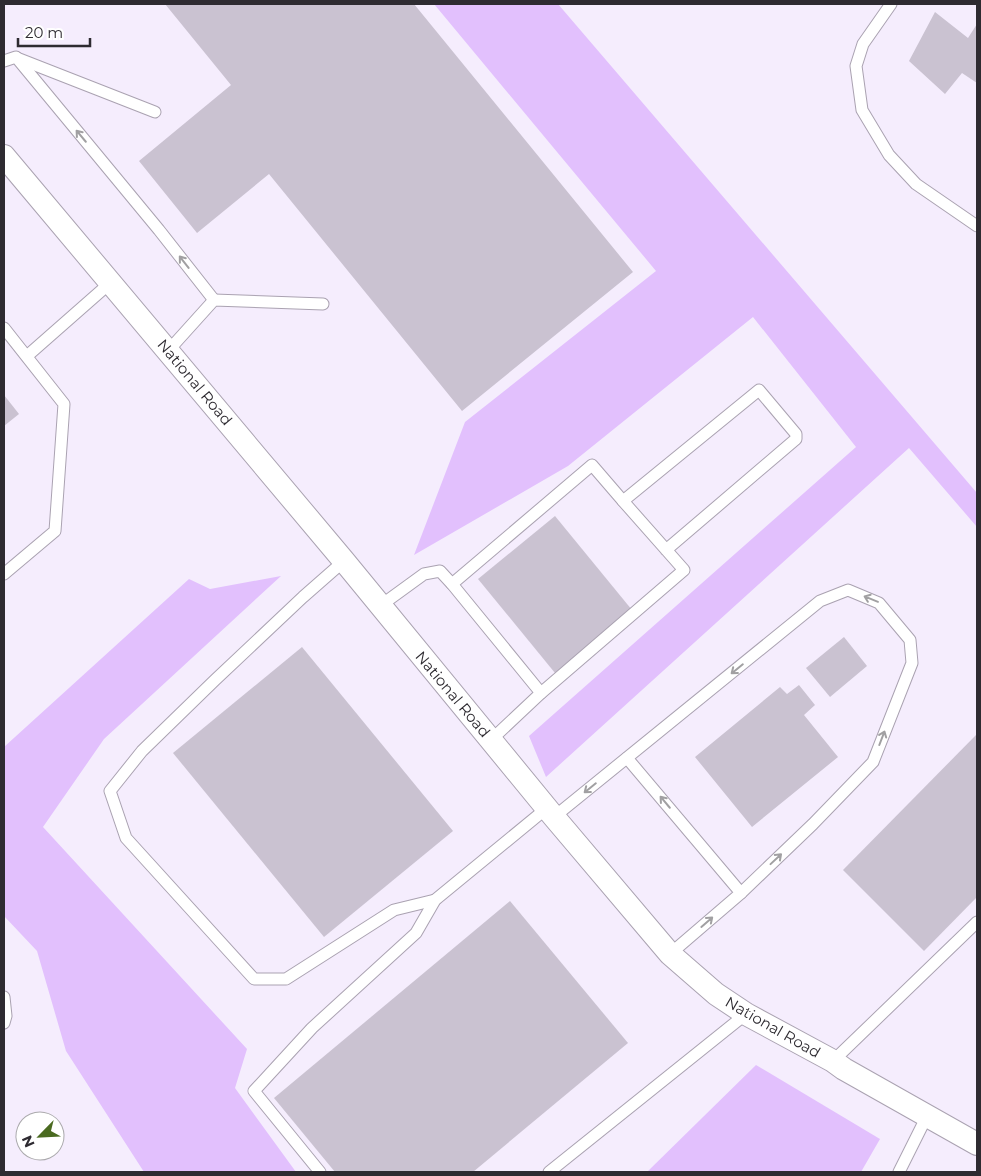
<svg xmlns="http://www.w3.org/2000/svg" width="981" height="1176" font-family="Montserrat,sans-serif">
	<style>
		.green { fill: #e2c0fd }
		.building { fill: #cac2d1 }
		.lines { fill: none; stroke-linecap: round; stroke-linejoin: round }
		.service-casing { stroke: #aaa2b1; stroke-width: 13 }
		.minor-casing { stroke: #aaa2b1; stroke-width: 24 }
		.service { stroke: #fff; stroke-width: 11 }
		.minor { stroke: #fff; stroke-width: 22 }
		.oneway { stroke: #a1a0a2 }
		.labels { text-anchor: middle; dominant-baseline: central; stroke-width: 4; stroke-linejoin: round; paint-order: stroke }
		.street-label { font-size: 15px; fill: #2e2b31; stroke: #fff }
	</style>
	<rect width="100%" height="100%" fill="#f5edfd"/>
	<!-- green -->
	<g class="green">
		<polygon points="434,4 558,4 977,493 977,527 909,448 546,777 529,736 856,447 753,317 568,466 414,555 465,422 656,271"/>
		<polygon points="281,576 104,739 43,827 247,1049 235,1088 296,1172 144,1172 66,1051 37,951 4,916 4,747 189,579 210,589"/>
		<polygon points="756,1065 880,1139 861,1172 647,1172"/>
	</g>
	<!-- building -->
	<g class="building">
		<polygon points="165,4 414,4 633,272 462,411 269,174 197,233 139,161 231,85"/>
		<polygon points="935,12 968,38 977,24 977,83 962,73 945,94 909,61"/>
		<polygon points="4,395 19,414 4,426"/>
		<polygon points="555,516 632,610 555,673 478,579"/>
		<polygon points="844,637 867,666 830,697 806,668"/>
		<polygon points="302,647 453,831 324,937 173,753"/>
		<polygon points="799,685 815,705 804,715 838,757 752,827 695,757 780,687 787,694"/>
		<polygon points="977,734 977,897 924,951 843,870"/>
		<polygon points="510,901 628,1043 473,1172 335,1172 274,1098"/>
	</g>
	<g class="lines">
		<defs>
			<g id="service">
				<polyline points="891,4 863,44 856,66 862,110 889,155 916,184 977,226"/>
				<polyline points="17,58 155,112"/>
				<polyline points="4,61 16,57 159,230 214,300"/>
				<polyline points="4,328 64,404 55,531 4,574"/>
				<polyline points="168,351 214,300 323,304"/>
				<polyline points="27,356 110,283"/>
				<polyline points="344,561 303,597 215,680 142,751 110,791 126,838 254,979 286,979 394,910 435,900"/>
				<polyline points="452,584 592,465 623,501"/>
				<polyline points="380,606 424,574 440,571 452,584 541,693 491,740"/>
				<polyline points="541,693 684,570 623,501 759,390 796,434 796,439 666,550"/>
				<polyline points="627,758 741,893 670,954"/>
				<polyline points="554,817 820,601 848,590 879,603 910,640 912,663 873,762 813,824 741,893"/>
				<polyline points="4,997 6,1016 4,1023"/>
				<polyline points="833,1061 977,922"/>
				<polyline points="320,1172 254,1091 312,1028 416,933 435,900 547,808"/>
				<polyline points="549,1172 746,1014"/>
				<polyline points="899,1172 927,1116"/>
			</g>
			<polyline id="minor" points="4,156 344,561 554,817 670,954 716,994 746,1014 833,1061 844,1069 977,1144"/>
		</defs>
		<!-- service casing -->
		<use href="#service" class="service-casing"/>
		<!-- minor casing -->
		<use href="#minor" class="minor-casing"/>
		<!-- service -->
		<use href="#service" class="service"/>
		<!-- minor -->
		<use href="#minor" class="minor"/>
	</g>
	<!-- one-way arrows -->
	<defs><path id="oneway-shaft" d="M-6 0H5M1.5-3L5.5 0L1.5 3" fill="none" stroke-width="1.6" stroke-linecap="round" stroke-linejoin="round" transform="scale(1.25)"/></defs>
	<g class="oneway">
		<use href="#oneway-shaft" transform="translate(81 136) rotate(-130)"/>
		<use href="#oneway-shaft" transform="translate(184 262) rotate(-128)"/>
		<use href="#oneway-shaft" transform="translate(871 599) rotate(-158)"/>
		<use href="#oneway-shaft" transform="translate(737 669) rotate(141)"/>
		<use href="#oneway-shaft" transform="translate(882 738) rotate(-69)"/>
		<use href="#oneway-shaft" transform="translate(590 788) rotate(141)"/>
		<use href="#oneway-shaft" transform="translate(665 802) rotate(-130)"/>
		<use href="#oneway-shaft" transform="translate(776 859) rotate(-43)"/>
		<use href="#oneway-shaft" transform="translate(707 922) rotate(-41)"/>
	</g>
	<g class="labels">
		<!-- street labels -->
		<g class="street-label">
			<text transform="translate(195 382) rotate(50)">National Road</text>
			<text transform="translate(453 694) rotate(50)">National Road</text>
			<text transform="translate(773 1027) rotate(30)">National Road</text>
		</g>
	</g>
	<!-- border -->
	<rect width="981" height="1176" fill="none" stroke="#2e2b31" stroke-width="10"/>
	<!-- north arrow -->
	<g transform="translate(40 1136) rotate(246)"><circle r="24" fill="#ffffff" stroke="#abaaad"/>
	<path d="M0-4L9 19L0 12L-9 19Z" fill="#4a6a20"/>
	<text y="-8" font-size="14" font-weight="bold" text-anchor="middle" fill="#2e2b31">N</text>
	</g>
	<!-- scale -->
	<path d="M18 38v8h72v-8" fill="none" stroke="#2e2b31" stroke-width="2.5"/>
	<text x="25" y="38" font-size="15" fill="#2e2b31" stroke="#ffffff" stroke-width="4" paint-order="stroke">20 m</text>
</svg>
